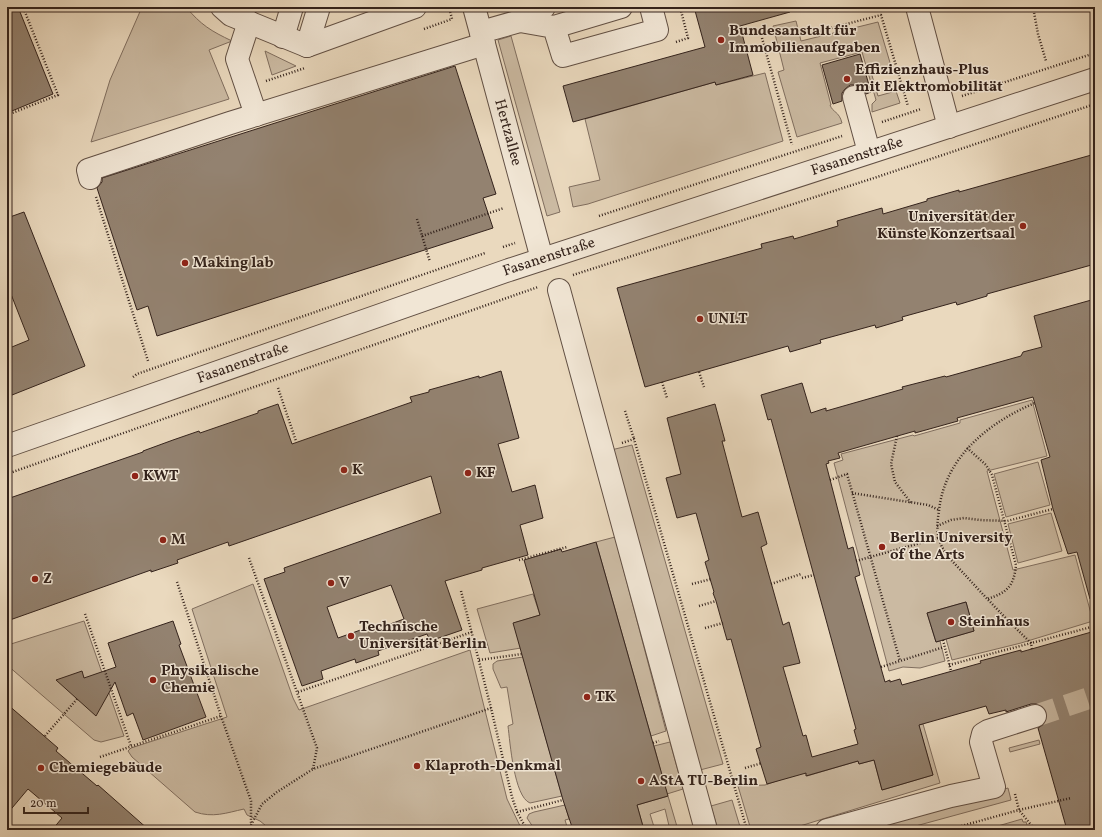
<svg xmlns="http://www.w3.org/2000/svg" width="1102" height="837" font-family="Vollkorn,serif">
	<style>
		.green { fill: #cbbaa2; stroke: #806e5f }
		.building { fill: #938270; stroke: #34231c; fill-rule: evenodd }
		.lines { fill: none; stroke-linecap: round; stroke-linejoin: round }
		.minor-tunnel { stroke: #c6b59e; stroke-width: 22; stroke-dasharray: 22 11; stroke-linecap: butt }
		.minor-casing { stroke: #625044; stroke-width: 24 }
		.path { stroke: #34231c; stroke-width: 2.5; stroke-dasharray: 1 2; stroke-linecap: butt }
		.minor { stroke: #f1e6d5; stroke-width: 22 }
		.poi-dot { fill: #8f2418; stroke: #f1e6d5; stroke-width: 1.5 }
		.labels { text-anchor: middle; dominant-baseline: central; stroke-width: 3; stroke-linejoin: round; paint-order: stroke }
		.poi-label { font-size: 15px; font-weight: bold; fill: #34231c; stroke: #f1e6d5; text-anchor: start }
		.street-label { font-size: 15px; fill: #34231c; stroke: #f1e6d5 }
	</style>
	<rect width="100%" height="100%" fill="#ead9be"/>
	<filter id="stains"><feTurbulence type="fractalNoise" baseFrequency=".005" numOctaves="4"/><feColorMatrix values="0 0 0 0 .2 0 0 0 0 .09 0 0 0 0 .02 0 0 0 .5 -.17"/></filter>
	<radialGradient id="worn" r=".72"><stop offset=".6" stop-color="#630" stop-opacity="0"/><stop offset="1" stop-color="#630" stop-opacity=".3"/></radialGradient>
	<!-- green -->
	<g class="green">
		<path d="M142 7H186C201 25 211 31 232 41L209 50 229 99 91 142 110 80Z"/>
		<path d="M796 21 801 41 878 22 891 66 871 72 878 96 896 91 900 103 872 112V104L876 100 862 52 820 63 831 105H830C833 113 839 111 842 123L797 137 778 72 784 70 773 26Z"/>
		<polygon points="511,36 560,212 547,216 498,40"/>
		<polygon points="265,51 296,66 272,75"/>
		<polygon points="765,73 783,141 588,204 573,207 569,187 600,180 585,119 715,82 716,85"/>
		<polygon points="1032,400 1047,456 987,471 1013,570 1075,555 1093,621 1021,643 952,660 946,639 974,631 966,602 927,613 936,642 940,641 945,661 920,668 903,667 889,671 834,463 843,460 841,454 913,435 914,436 960,423 960,420"/>
		<polygon points="632,445 723,764 700,770 611,450"/>
		<polygon points="1038,462 1050,505 1006,517 994,474"/>
		<polygon points="1051,513 1062,551 1018,563 1008,524"/>
		<polygon points="615,537 666,731 651,736 596,542"/>
		<path d="M253 584 293 698 299 710 470 650 507 799 522 830H271L260 821 247 815 244 809C226 813 213 818 195 812L132 757 128 751 131 748 227 717 192 609Z"/>
		<polygon points="533,594 540,615 514,623 521,648 490,653 477,609"/>
		<polygon points="84,621 124,736 101,742 94,740 7,665 7,647 11,644"/>
		<path d="M523 657 562 796 530 803C514 797 510 742 508 726L513 724 507 687 501 688 493 669V664L497 661Z"/>
		<polygon points="923,724 940,783 787,830 751,830 738,786 765,785 805,771 807,776 858,761 859,764 874,760 882,790 933,775 921,734 913,726"/>
		<polygon points="1039,740 1040,744 1010,752 1009,748"/>
		<polygon points="670,742 683,789 667,794 654,746"/>
		<polygon points="1008,788 1011,800 901,830 857,830"/>
		<polygon points="668,796 678,830 670,830 665,809 650,814 655,830 644,830 637,805"/>
		<polygon points="732,800 741,830 718,830 711,806"/>
		<polygon points="565,805 569,819 565,820 568,830 535,830 527,818 529,814 534,812"/>
		<polygon points="1022,819 1023,822 1026,822 1029,830 984,830"/>
	</g>
	<!-- building -->
	<g class="building">
		<polygon points="7,7 18,7 53,94 7,113"/>
		<polygon points="694,7 789,7 790,12 740,26 753,75 716,85 715,82 573,122 563,86 705,47"/>
		<polygon points="860,54 871,92 866,94 863,88 858,85 850,85 845,89 842,93 842,101 833,104 822,65"/>
		<polygon points="455,66 496,194 483,198 493,228 157,336 148,306 137,310 97,188 102,182 102,178"/>
		<polygon points="1095,154 1095,264 987,294 987,296 957,305 956,302 902,317 903,320 876,328 875,325 820,340 821,343 790,352 788,346 645,387 617,288 762,248 761,244 793,236 794,239 838,226 837,221 882,208 883,214 927,201 927,199 959,190 959,192"/>
		<polygon points="24,212 85,366 7,397 7,349 29,340 7,284 7,218"/>
		<polygon points="1095,299 1095,599 1090,599 1077,552 1068,554 1053,509 1041,460 1050,457 1033,397 957,418 958,421 915,433 915,431 838,453 840,458 828,461 829,463 826,464 848,549 853,547 860,575 855,577 885,682 890,680 890,682 900,679 902,685 981,663 980,661 1021,650 1021,652 1095,631 1095,830 1067,830 1038,728 1044,724 1047,718 1047,713 1044,707 1037,704 1031,704 1006,712 1006,710 989,714 986,706 919,725 933,775 882,790 874,760 859,764 858,761 806,776 806,773 767,784 756,749 761,747 731,639 727,640 716,601 713,593 714,592 705,562 709,560 696,513 677,518 666,478 681,474 667,418 715,404 725,441 722,441 742,517 758,512 767,544 761,547 783,625 789,622 800,663 783,667 803,736 806,735 812,757 858,744 854,730 856,729 771,419 768,420 761,395 802,383 811,413 826,408 826,411 903,389 902,387 945,376 946,377 1021,356 1023,352 1042,347 1034,316"/>
		<path d="M501 371 519 438 498 444 512 492 535 485 543 518 520 525 528 555 482 568V570L445 581 462 630 430 641 427 634 378 651 379 655 356 663 355 659 321 671 323 679 302 686 264 579 285 572 284 568 441 513 431 476 229 546 228 542 177 560 178 563 151 572V570L7 621V499L143 452V451L173 440 199 431 200 433 258 413V411L278 404 292 444 412 402 410 397 429 392V390L479 376V378ZM391 585 404 619 371 631 369 627 338 638 327 607Z"/>
		<polygon points="596,542 668,796 637,805 644,830 573,830 563,800 513,623 540,615 524,560 561,549 562,552"/>
		<polygon points="966,602 974,631 936,642 927,613"/>
		<polygon points="173,621 181,644 179,645 206,717 143,740 133,713 127,716 115,682 96,716 56,680 82,671 84,678 116,667 108,643"/>
		<polygon points="7,704 58,748 56,751 97,786 98,785 149,830 52,830 62,818 28,789 7,814"/>
	</g>
	<g class="lines">
		<!-- minor-tunnel -->
		<polyline class="minor-tunnel" points="1035,716 1095,696"/>
		<defs>
			<g id="minor">
				<polyline points="222,7 231,15 307,46 415,7"/>
				<path id="s1" d="M474 7 542 259"/>
				<polyline points="917,7 949,127"/>
				<polyline points="520,21 554,27 563,56 657,30 651,7"/>
				<polyline points="249,22 237,59 256,115"/>
				<polyline points="554,27 621,7"/>
				<polyline points="481,32 520,21 544,7"/>
				<polyline points="283,37 292,7"/>
				<polyline points="307,46 319,7"/>
				<polyline points="854,97 869,152"/>
				<polyline points="90,178 88,170 230,123 484,44"/>
				<polyline points="559,290 706,830"/>
				<path id="s2" d="M7 446 509 270 1095 79"/>
				<polyline points="827,830 951,796 994,787 981,742 983,734 988,731 1035,716"/>
			</g>
		</defs>
		<!-- minor casing -->
		<use href="#minor" class="minor-casing"/>
		<!-- path -->
		<g class="path">
			<polyline points="1033,7 1038,34 1046,61"/>
			<polyline points="424,29 452,19 450,11"/>
			<polyline points="808,34 881,15 908,106"/>
			<polyline points="762,38 792,145"/>
			<polyline points="676,42 688,38 680,7"/>
			<polyline points="266,81 305,68"/>
			<polyline points="962,96 1095,53"/>
			<polyline points="7,115 58,95 23,7"/>
			<polyline points="882,122 921,109"/>
			<polyline points="96,197 148,361"/>
			<polyline points="599,216 842,136"/>
			<polyline points="417,219 430,262"/>
			<polyline points="422,236 504,208"/>
			<polyline points="503,247 515,243"/>
			<polyline points="573,275 874,178 1095,104"/>
			<polyline points="699,372 704,387"/>
			<polyline points="133,377 137,374 485,253"/>
			<polyline points="662,382 667,398"/>
			<polyline points="278,388 296,441"/>
			<polyline points="625,411 634,439"/>
			<polyline points="897,436 891,464 895,482 911,503"/>
			<polyline points="622,443 634,439 747,830"/>
			<path d="M967 448 986 465 992 475 1016 565C1014 586 1007 593 987 599"/>
			<polyline points="7,474 538,287"/>
			<polyline points="830,480 847,474 900,661"/>
			<polyline points="852,493 928,505 939,510"/>
			<polyline points="937,526 951,520 964,518 980,520 1007,521 1053,509"/>
			<polyline points="249,558 317,748 313,769"/>
			<polyline points="519,560 567,547"/>
			<polyline points="856,561 938,538"/>
			<polyline points="802,578 814,575"/>
			<polyline points="177,582 221,716 251,801 251,824"/>
			<polyline points="692,584 711,579"/>
			<polyline points="771,584 801,574"/>
			<polyline points="461,591 491,708 512,797 517,812 527,830"/>
			<polyline points="699,606 716,601"/>
			<polyline points="85,614 131,746"/>
			<polyline points="705,628 723,623"/>
			<polyline points="943,640 951,671"/>
			<path d="M1032 649 1031 643C1009 622 988 600 967 577 959 568 948 558 942 547 936 535 937 523 939 511 944 458 989 422 1035 403"/>
			<polyline points="479,660 522,654"/>
			<polyline points="949,665 1095,626"/>
			<polyline points="881,667 944,647"/>
			<polyline points="298,692 472,632"/>
			<polyline points="45,736 77,699"/>
			<polyline points="653,743 659,741"/>
			<polyline points="100,757 221,716"/>
			<polyline points="745,768 762,763"/>
			<polyline points="1015,794 1019,810 1035,830"/>
			<polyline points="517,812 563,800"/>
			<polyline points="251,825 262,804 277,792 313,769 491,708"/>
			<polyline points="947,830 1019,810 1071,798"/>
		</g>
		<!-- minor -->
		<use href="#minor" class="minor"/>
	</g>
	<!-- markers -->
	<g class="poi-dot">
		<circle cx="721" cy="40" r="4"/>
		<circle cx="847" cy="79" r="4"/>
		<circle cx="1023" cy="226" r="4"/>
		<circle cx="185" cy="263" r="4"/>
		<circle cx="700" cy="319" r="4"/>
		<circle cx="344" cy="470" r="4"/>
		<circle cx="468" cy="473" r="4"/>
		<circle cx="135" cy="476" r="4"/>
		<circle cx="163" cy="540" r="4"/>
		<circle cx="882" cy="547" r="4"/>
		<circle cx="35" cy="579" r="4"/>
		<circle cx="331" cy="583" r="4"/>
		<circle cx="951" cy="622" r="4"/>
		<circle cx="351" cy="636" r="4"/>
		<circle cx="153" cy="680" r="4"/>
		<circle cx="587" cy="697" r="4"/>
		<circle cx="417" cy="766" r="4"/>
		<circle cx="41" cy="768" r="4"/>
		<circle cx="641" cy="781" r="4"/>
	</g>
	<g class="labels">
		<!-- poi labels -->
		<g class="poi-label">
			<text x="729" y="31">Bundesanstalt für<tspan x="729" dy="17">Immobilienaufgaben</tspan></text>
			<text x="855" y="70">Effizienzhaus-Plus<tspan x="855" dy="17">mit Elektromobilität</tspan></text>
			<text x="1015" y="217" text-anchor="end">Universität der<tspan x="1015" dy="17">Künste Konzertsaal</tspan></text>
			<text x="193" y="263">Making lab</text>
			<text x="708" y="319">UNI.T</text>
			<text x="352" y="470">K</text>
			<text x="476" y="473">KF</text>
			<text x="143" y="476">KWT</text>
			<text x="890" y="538">Berlin University<tspan x="890" dy="17">of the Arts</tspan></text>
			<text x="171" y="540">M</text>
			<text x="43" y="579">Z</text>
			<text x="339" y="583">V</text>
			<text x="959" y="622">Steinhaus</text>
			<text x="359" y="627">Technische<tspan x="359" dy="17">Universität Berlin</tspan></text>
			<text x="161" y="671">Physikalische<tspan x="161" dy="17">Chemie</tspan></text>
			<text x="595" y="697">TK</text>
			<text x="425" y="766">Klaproth-Denkmal</text>
			<text x="49" y="768">Chemiegebäude</text>
			<text x="649" y="781">AStA TU-Berlin</text>
		</g>
		<!-- street labels -->
		<g class="street-label">
			<text stroke="none"><textPath href="#s1" startOffset="130">Hertzallee</textPath></text>
			<text stroke="none"><textPath href="#s2" startOffset="898">Fasanenstraße</textPath></text>
			<text stroke="none"><textPath href="#s2" startOffset="574">Fasanenstraße</textPath></text>
			<text stroke="none"><textPath href="#s2" startOffset="250">Fasanenstraße</textPath></text>
		</g>
	</g>
	<!-- margin -->
	<rect width="1102" height="837" fill="none" stroke="#ead9be" stroke-width="24"/>
	<rect x="8" y="8" width="1086" height="821" fill="none" stroke="#34231c" stroke-width="2"/>
	<rect x="12" y="12" width="1078" height="813" fill="none" stroke="#34231c"/>
	<!-- scale -->
	<path d="M24 807v6h64v-6" fill="none" stroke="#34231c" stroke-width="2"/>
	<text x="30" y="807" font-size="12" fill="#34231c" stroke="#f1e6d5" stroke-width="3" paint-order="stroke">20 m</text>
	<rect width="100%" height="100%" filter="url(#stains)"/>
	<rect width="100%" height="100%" fill="url(#worn)"/>
</svg>
